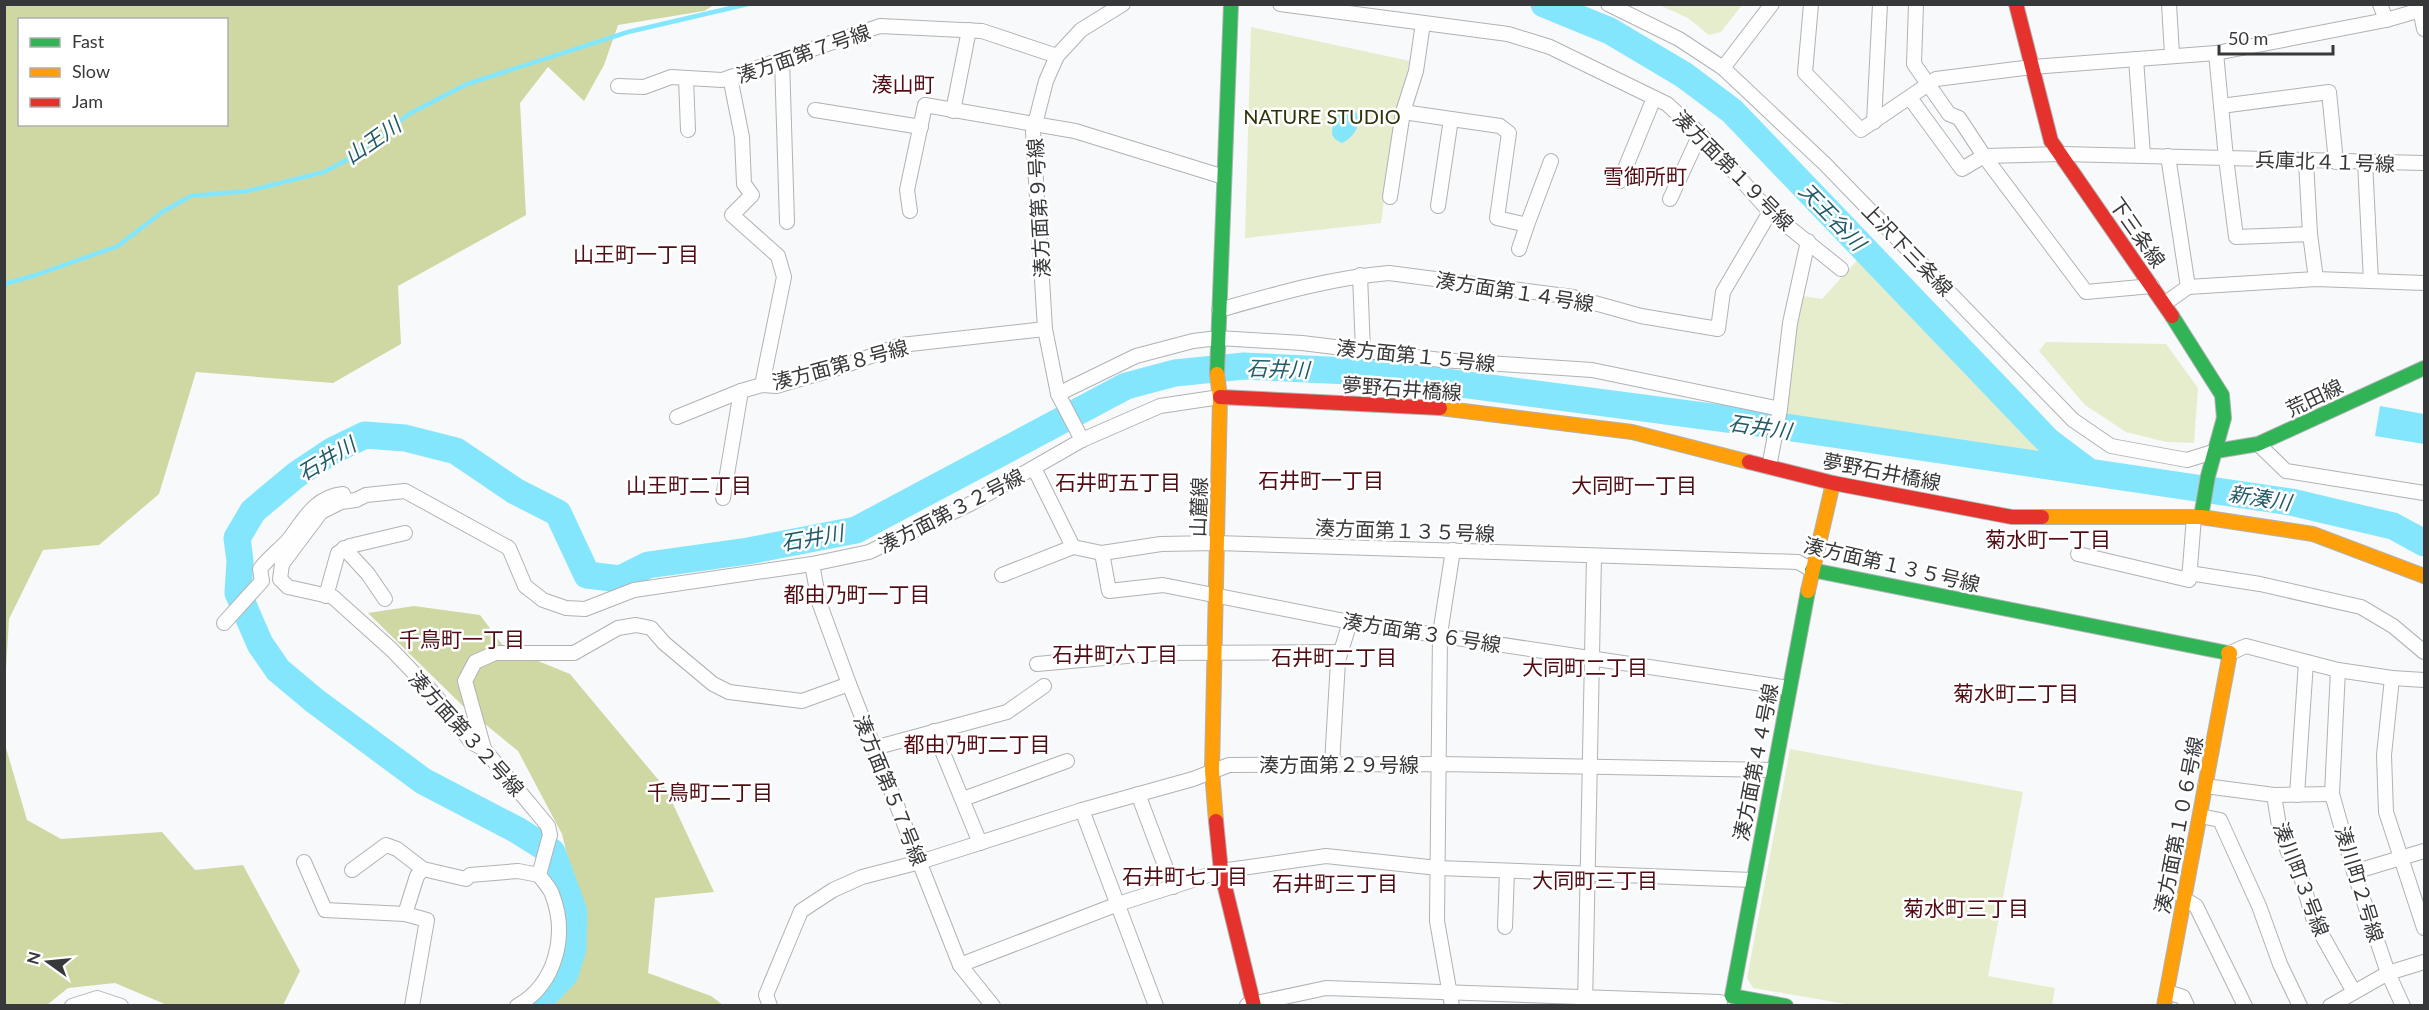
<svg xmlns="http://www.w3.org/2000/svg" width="2429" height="1010" font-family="Lato,'Noto Sans JP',sans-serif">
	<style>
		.green { fill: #e6edcd }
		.forest { fill: #cfd8a3; fill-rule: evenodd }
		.water { fill: #84e6fc }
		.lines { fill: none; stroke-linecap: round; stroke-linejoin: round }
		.stream { stroke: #84e6fc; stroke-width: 4.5 }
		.river { stroke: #84e6fc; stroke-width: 27 }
		.street-casing { stroke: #b0b2b4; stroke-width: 16 }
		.fast-casing { stroke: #b0b2b4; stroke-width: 16 }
		.slow-casing { stroke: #b0b2b4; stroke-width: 16 }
		.jam-casing { stroke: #b0b2b4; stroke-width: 16 }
		.street { stroke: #fefefe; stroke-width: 14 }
		.fast { stroke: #30b455; stroke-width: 14 }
		.slow { stroke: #ff9f0a; stroke-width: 14 }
		.jam { stroke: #e5322d; stroke-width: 14 }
		.labels { text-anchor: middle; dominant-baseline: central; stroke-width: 5; stroke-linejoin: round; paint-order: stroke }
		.street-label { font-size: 20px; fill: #37383a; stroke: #fff }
		.park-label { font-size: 20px; fill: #2e3409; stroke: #fff }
		.neighbourhood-label { font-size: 21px; fill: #510c14; stroke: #fff }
		.water-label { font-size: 21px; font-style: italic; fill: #235b69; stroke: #fff }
	</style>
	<rect width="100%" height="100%" fill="#f7f9fb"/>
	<!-- green -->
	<g class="green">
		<polygon points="1659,5 1742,5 1721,32 1709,35 1688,18"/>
		<polygon points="1251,27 1410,61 1395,117 1381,223 1245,238"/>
		<polygon points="1861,256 2060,457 1786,422 1795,324 1803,296 1822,299"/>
		<polygon points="2046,342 2166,344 2198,388 2194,443 2166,442 2126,432 2085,405 2039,351"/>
		<polygon points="1790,749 2023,792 1988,976 2055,988 2052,1005 1852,1005 1753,988 1747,978"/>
	</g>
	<!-- forest -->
	<g class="forest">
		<path d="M5 4H714V5L704 11 618 25 604 65 584 101 548 67 520 103 526 215 398 286 401 344 333 383 196 372 159 494 99 545 43 550 9 619 5 687ZM20 20H226V124H20Z"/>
		<polygon points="414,606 480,615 504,647 570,674 666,789 714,892 655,898 648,973 711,996 723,1005 536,1005 566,974 580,909 562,834 518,751 463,706 368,613"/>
		<polygon points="4,741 27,820 61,839 162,832 195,870 243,865 300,971 283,1005 167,1005 115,983 68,988 47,1005 5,1005"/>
	</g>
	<!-- water -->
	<g class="water">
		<path d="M1345 109H1353C1365 120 1355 137 1342 143L1336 140 1332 135C1332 123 1336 116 1345 109Z"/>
		<polygon points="2380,406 2424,414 2424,444 2375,436"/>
	</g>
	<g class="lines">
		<!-- stream -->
		<polyline class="stream" points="4,284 36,275 118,246 162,212 191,196 248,191 324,172 354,156 409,114 467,84 628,32 748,4"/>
		<!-- river -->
		<g class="river">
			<polyline points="1544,4 1610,31 1684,75 1732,111 2048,441 2088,471"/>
			<polyline points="535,1006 565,974 573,949 574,912 552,852 517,830 423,781 315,701 278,670 260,644 238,593 240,561 237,538 253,511 296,475 332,451 365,435 405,438 456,451 515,491 558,513 587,575 620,579 648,565 748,551 856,530 1126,386 1175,373 1244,366 1369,372 1765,424 2291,502 2393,526 2424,543"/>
		</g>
		<defs>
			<g id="street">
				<polyline points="1280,4 1508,34 1550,47 1667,104 1700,134 1770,212 1841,269"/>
				<polyline points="1608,4 1679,39 1723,68 1825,164 2073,420 2111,446 2187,460 2216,451"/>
				<polyline points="1811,4 1805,73 1861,130 1936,79 2032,67 2216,53 2386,20 2424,9"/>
				<polyline points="1916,4 1914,64 1949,114 1959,118 1984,156 2061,154 2226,158 2236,237 2310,234 2316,279"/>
				<polyline points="2169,4 2172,54"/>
				<polyline points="2380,4 2386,20"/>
				<polyline points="2419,4 2424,29"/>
				<polyline points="2216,53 2226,158 2424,163"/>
				<polyline points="2136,59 2143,155"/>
				<polyline points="782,60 787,222"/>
				<polyline points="1723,68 1772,4"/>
				<polyline points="730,77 742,137 744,184 752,195 732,215 778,256 784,277 762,385"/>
				<polyline points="686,78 688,130"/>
				<polyline points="618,86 644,87 671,77 722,80 880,26 982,31 1057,56"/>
				<polyline points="1910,98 1962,169 1984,156 2086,292 2152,286"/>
				<polyline points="2221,106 2329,92 2336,162"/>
				<polyline points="815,110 921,127"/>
				<polyline points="953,111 969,30"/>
				<polyline points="1403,112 1500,126 1509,133 1497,218 1527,225 1551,161"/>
				<polyline points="1874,122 1880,4"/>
				<polyline points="2168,156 2188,287"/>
				<polyline points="2306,161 2310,234"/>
				<polyline points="2365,162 2371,281"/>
				<polyline points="1620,181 1654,98"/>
				<polyline points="1390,197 1403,112 1416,71 1423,23"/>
				<polyline points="1670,199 1700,134"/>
				<polyline points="1438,206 1451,119"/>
				<polyline points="910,211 907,190 925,105 1075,131 1224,177"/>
				<polyline points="1519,249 1527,225"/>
				<polyline points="1360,275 1363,351"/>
				<polyline points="2164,304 2188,287 2316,279 2424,283"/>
				<path d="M1219 310C1276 294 1330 278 1389 273L1573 297 1641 316 1718 329 1723 292 1770 212"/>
				<polyline points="1058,394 1136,356 1193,341 1218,338 1302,343 1441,360 1592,370 1780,409"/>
				<polyline points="677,417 741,391 762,385 776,386 841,367 901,345 1045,329"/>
				<polyline points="1082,440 1058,394 1045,329 1033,132 1046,81 1057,56 1081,30 1123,4"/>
				<polyline points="2258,444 2286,471 2424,493"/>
				<polyline points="1769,467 1780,409 1790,323 1808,241"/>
				<polyline points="1034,468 1073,547"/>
				<polyline points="723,498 741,391"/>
				<polyline points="344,548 368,574 385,599"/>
				<polyline points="1102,553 1161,544 1216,543 1798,562 1812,570"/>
				<polyline points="2078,554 2189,580 2194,517"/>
				<polyline points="812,564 819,602 849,684 960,965 993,1006"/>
				<polyline points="2189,573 2260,584 2361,607 2393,626 2424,652"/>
				<polyline points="1002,575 1073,547 1102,553 1109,591 1163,585 1350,622 1789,688"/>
				<polyline points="326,596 338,553 350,546 405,533"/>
				<path d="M224 623 262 581 260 569C269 557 281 549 290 538 305 518 315 497 343 494"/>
				<polyline points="2230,653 2246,646 2338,670 2392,678 2424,680"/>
				<polyline points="1037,664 1160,653 1340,652"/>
				<polyline points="2338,670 2332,794 2354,872 2388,973 2403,1006"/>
				<polyline points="2392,678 2384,755 2386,812 2424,928"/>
				<polyline points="934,731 980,843"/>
				<polyline points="874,748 1007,712 1044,686"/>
				<polyline points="484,749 465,681 475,662 495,653 574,653 618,628 636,625 651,628 664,643 713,684 729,692 802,701 849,684"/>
				<polyline points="1332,764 1338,661 1350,622"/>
				<polyline points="2205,786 2274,795 2332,794"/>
				<polyline points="1138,794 1173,887"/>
				<polyline points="2274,795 2279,826 2288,852 2296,860 2314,921 2354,992"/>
				<polyline points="2297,795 2306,662"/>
				<polyline points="963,799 1067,761"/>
				<polyline points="1082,810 1156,1006"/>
				<polyline points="2200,816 2220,820 2259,906 2280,964 2300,1006"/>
				<polyline points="304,862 325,910 405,914 417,876 423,869 466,879 470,875 518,871 539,875"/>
				<polyline points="352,870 386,845 397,849 423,869"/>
				<polyline points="2354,872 2424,851"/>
				<polyline points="539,875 550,835 548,826 484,749 471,742 436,696 392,650 333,597 288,587 280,579 282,564 321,512 341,502 356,500 366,495 405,491 509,548 525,586 543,600 566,608 585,609 634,590 812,564 869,552 970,504 1082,440 1160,406 1220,397"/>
				<polyline points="2183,898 2196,906 2245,1006"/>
				<polyline points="405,914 427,920 412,1006"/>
				<polyline points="1505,927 1507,871"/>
				<polyline points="960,965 1118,904 1221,871 1326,856 1438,868 1752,880"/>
				<polyline points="2167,992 2183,997 2187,1006"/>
				<polyline points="1247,1005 1326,988 1720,1002"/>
				<polyline points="72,1006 97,998 121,1006"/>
				<path d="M517 1006C556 984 568 935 552 894 550 888 543 881 539 875"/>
				<polyline points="770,1006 766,995 801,911 833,890 862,877 920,862 1082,810 1193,779 1229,765 1439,764 1774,770"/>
				<polyline points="1452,1006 1437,921 1440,634 1453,550"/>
				<polyline points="1585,1006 1594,556"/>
				<polyline points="2330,1006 2388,973 2424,962"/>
			</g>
			<g id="fast">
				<polyline points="2172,316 2222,395 2224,418 2208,476 2201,517"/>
				<polyline points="1217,374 1231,4"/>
				<polyline points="2216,451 2258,444 2424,368"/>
				<polyline points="1812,570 2228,653"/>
				<polyline points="1786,1006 1732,996 1808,591"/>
			</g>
			<g id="slow">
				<polyline points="1440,408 1632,432 1749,462"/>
				<polyline points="2042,517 2201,517 2313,534 2424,576"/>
				<polyline points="1808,591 1833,483"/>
				<polyline points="1216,821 1212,771 1220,397 1217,374"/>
				<polyline points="2164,1006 2230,653 2228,653"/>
			</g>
			<g id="jam">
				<polyline points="2016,4 2051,141 2172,316"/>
				<polyline points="1220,397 1440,408"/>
				<polyline points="1749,462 1833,483 2012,517 2042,517"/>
				<polyline points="1216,821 1221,871 1254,1006"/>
			</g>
		</defs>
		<!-- street casing -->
		<use href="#street" class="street-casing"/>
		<!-- fast casing -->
		<use href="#fast" class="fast-casing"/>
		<!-- slow casing -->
		<use href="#slow" class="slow-casing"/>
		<!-- jam casing -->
		<use href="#jam" class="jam-casing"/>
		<!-- street -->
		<use href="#street" class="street"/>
		<!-- fast -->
		<use href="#fast" class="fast"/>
		<!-- slow -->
		<use href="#slow" class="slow"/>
		<!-- jam -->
		<use href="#jam" class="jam"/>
	</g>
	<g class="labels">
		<!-- street labels -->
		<g class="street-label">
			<text transform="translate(803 53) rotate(-19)">湊方面第７号線</text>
			<text transform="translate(2325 161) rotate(2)">兵庫北４１号線</text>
			<text transform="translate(1734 170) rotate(45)">湊方面第１９号線</text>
			<text transform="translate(1038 208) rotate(-93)">湊方面第９号線</text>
			<text transform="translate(2138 232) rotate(55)">下三条線</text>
			<text transform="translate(1908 249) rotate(46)">上沢下三条線</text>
			<text transform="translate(1515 291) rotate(9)">湊方面第１４号線</text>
			<text transform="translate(1416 355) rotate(6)">湊方面第１５号線</text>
			<text transform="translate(840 364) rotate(-15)">湊方面第８号線</text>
			<text transform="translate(1402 388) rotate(4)">夢野石井橋線</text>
			<text transform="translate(2314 397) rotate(-25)">荒田線</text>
			<text transform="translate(1882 471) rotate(11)">夢野石井橋線</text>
			<text transform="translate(1198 507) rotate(-88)">山麓線</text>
			<text transform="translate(951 510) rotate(-27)">湊方面第３２号線</text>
			<text transform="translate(1405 530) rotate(2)">湊方面第１３５号線</text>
			<text transform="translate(1892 564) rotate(13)">湊方面第１３５号線</text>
			<text transform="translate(1422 632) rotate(9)">湊方面第３６号線</text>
			<text transform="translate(467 733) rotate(48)">湊方面第３２号線</text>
			<text transform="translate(1755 762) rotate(-79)">湊方面第４４号線</text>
			<text x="1339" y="764">湊方面第２９号線</text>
			<text transform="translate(891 790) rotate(68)">湊方面第５７号線</text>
			<text transform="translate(2178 825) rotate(-79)">湊方面第１０６号線</text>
			<text transform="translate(2302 879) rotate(69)">湊川町３号線</text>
			<text transform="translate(2360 884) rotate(73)">湊川町２号線</text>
		</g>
		<!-- park labels -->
		<g class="park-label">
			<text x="1322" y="116">NATURE STUDIO</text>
		</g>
		<!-- neighbourhood labels -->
		<g class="neighbourhood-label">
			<text x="903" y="83">湊山町</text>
			<text x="1645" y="175">雪御所町</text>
			<text x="636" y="253">山王町一丁目</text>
			<text x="1321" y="479">石井町一丁目</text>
			<text x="1118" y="481">石井町五丁目</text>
			<text x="689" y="484">山王町二丁目</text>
			<text x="1634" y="484">大同町一丁目</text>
			<text x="2048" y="538">菊水町一丁目</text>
			<text x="857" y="593">都由乃町一丁目</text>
			<text x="462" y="638">千鳥町一丁目</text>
			<text x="1115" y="653">石井町六丁目</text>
			<text x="1334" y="656">石井町二丁目</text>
			<text x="1585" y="666">大同町二丁目</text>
			<text x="2016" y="692">菊水町二丁目</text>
			<text x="977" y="743">都由乃町二丁目</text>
			<text x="710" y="791">千鳥町二丁目</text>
			<text x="1185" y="875">石井町七丁目</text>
			<text x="1595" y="879">大同町三丁目</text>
			<text x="1335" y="882">石井町三丁目</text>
			<text x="1966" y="907">菊水町三丁目</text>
		</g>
		<!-- water labels -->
		<g class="water-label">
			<text transform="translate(372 140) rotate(-35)">山王川</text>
			<text transform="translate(1833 216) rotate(46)">天王谷川</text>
			<text transform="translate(1278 368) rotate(2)">石井川</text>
			<text transform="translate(1760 426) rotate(8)">石井川</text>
			<text transform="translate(326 458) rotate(-31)">石井川</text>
			<text transform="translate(2260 497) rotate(9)">新湊川</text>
			<text transform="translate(812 537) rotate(-10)">石井川</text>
		</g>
	</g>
	<!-- border -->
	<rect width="2429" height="1010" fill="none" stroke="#37383a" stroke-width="12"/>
	<!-- legend -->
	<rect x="18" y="18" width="210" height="108" fill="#ffffff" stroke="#afafb0" stroke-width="1.5"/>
	<rect x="30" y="38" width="30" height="9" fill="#30b455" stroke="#afafb0" stroke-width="1.5"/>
	<text x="72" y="48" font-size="18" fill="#37383a">Fast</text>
	<rect x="30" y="68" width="30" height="9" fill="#ff9f0a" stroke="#afafb0" stroke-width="1.5"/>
	<text x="72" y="78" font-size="18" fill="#37383a">Slow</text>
	<rect x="30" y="98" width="30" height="9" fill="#e5322d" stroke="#afafb0" stroke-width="1.5"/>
	<text x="72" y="108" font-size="18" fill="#37383a">Jam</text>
	<!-- north arrow -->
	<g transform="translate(48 962) rotate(285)" stroke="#ffffff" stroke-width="4.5" paint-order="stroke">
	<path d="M0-4.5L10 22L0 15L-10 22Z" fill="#37383a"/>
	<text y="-9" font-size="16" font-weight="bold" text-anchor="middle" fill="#37383a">N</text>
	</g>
	<!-- scale -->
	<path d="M2219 45v9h114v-9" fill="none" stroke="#37383a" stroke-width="3"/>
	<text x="2228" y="45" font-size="18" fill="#37383a" stroke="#ffffff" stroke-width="4.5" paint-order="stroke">50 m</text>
</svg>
